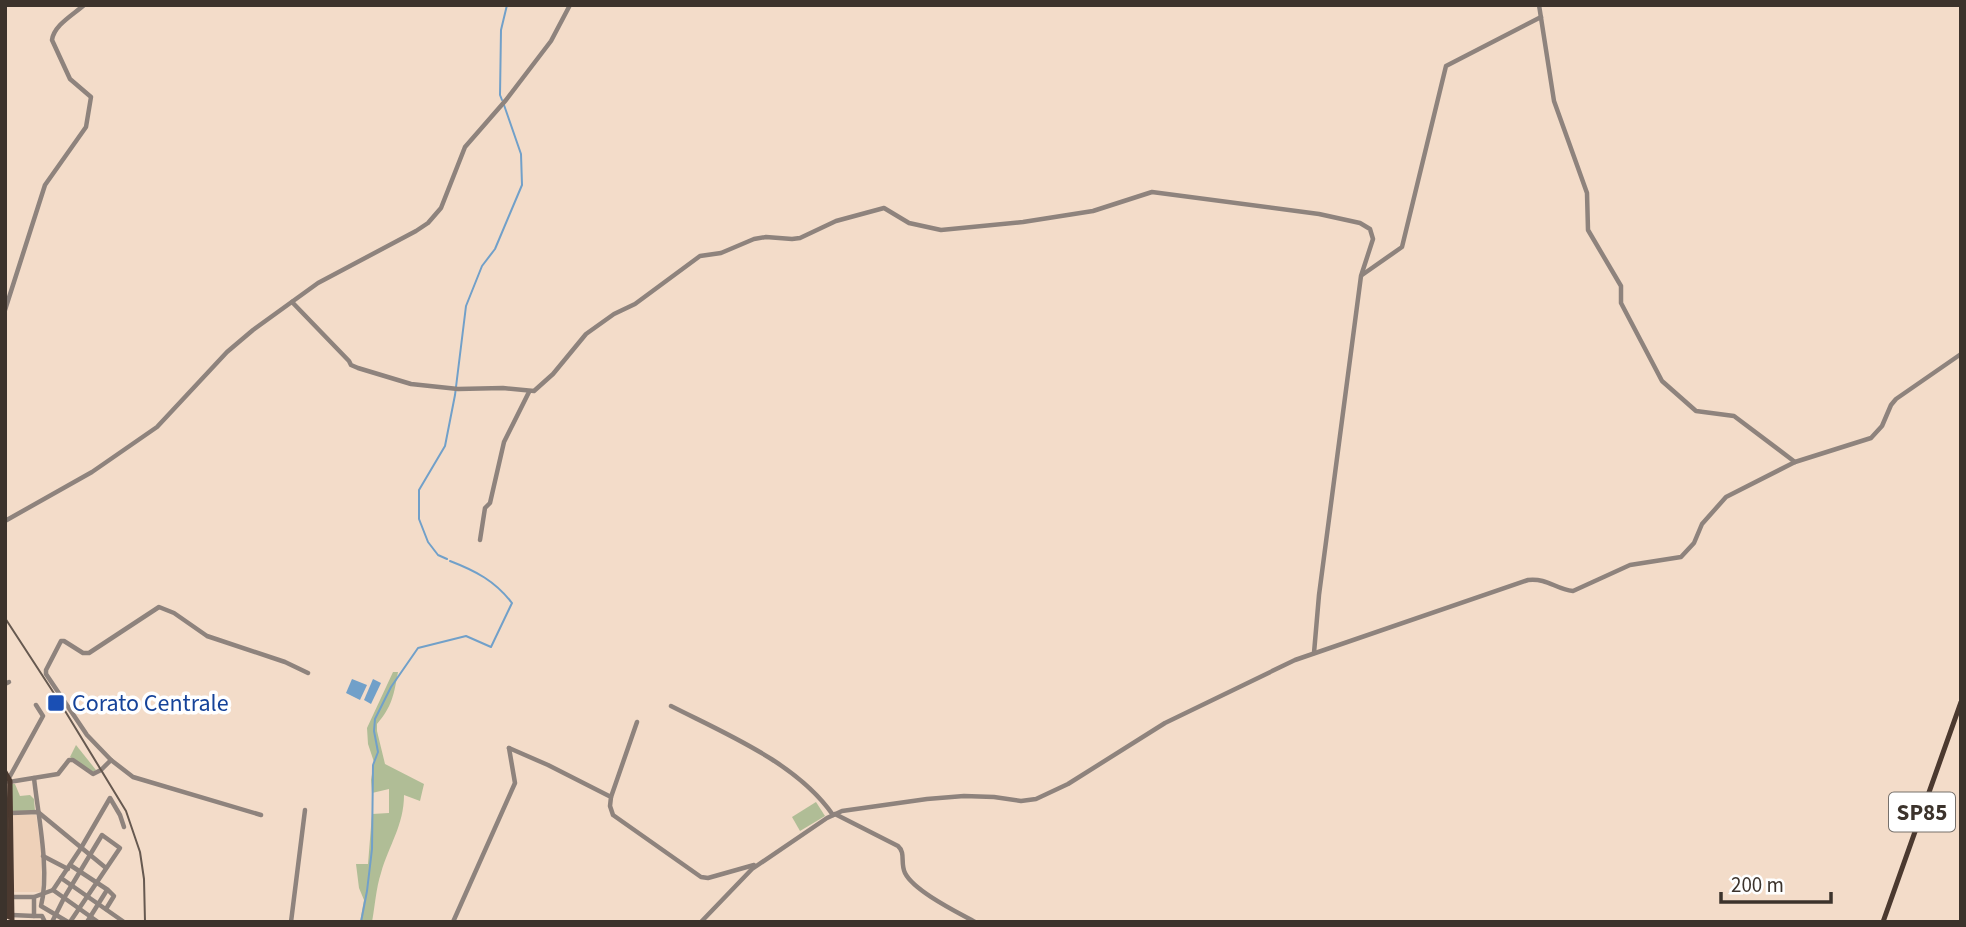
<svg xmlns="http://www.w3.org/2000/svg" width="1966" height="927" font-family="'Source Sans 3',sans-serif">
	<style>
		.built { fill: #eed1b9 }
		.green { fill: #b0bd96 }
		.water { fill: #71a0c9 }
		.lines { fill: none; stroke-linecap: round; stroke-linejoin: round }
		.stream { stroke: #71a0c9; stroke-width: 2 }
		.minor { stroke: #8e837d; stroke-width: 4.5 }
		.major { stroke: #4b392f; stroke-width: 5 }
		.rail { stroke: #665950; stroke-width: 2 }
		.transit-dot { fill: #1a4fb4; stroke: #fff; stroke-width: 2.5 }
		.labels { text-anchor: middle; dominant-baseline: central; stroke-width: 7; stroke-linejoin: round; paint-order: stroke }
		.shield { fill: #fff; stroke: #76706b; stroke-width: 2 }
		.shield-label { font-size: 23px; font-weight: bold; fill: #3c332c }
		.transit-label { font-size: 24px; fill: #164399; stroke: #fff; text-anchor: start }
	</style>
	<rect width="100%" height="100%" fill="#f3dcc9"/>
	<!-- built -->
	<polygon class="built" points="13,815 36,815 42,855 41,892 14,892"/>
	<!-- green -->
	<g class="green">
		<path d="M393 672H398C394 694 392 707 377 724V731L385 764 424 784 420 801 404 795C404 825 389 845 381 873 376 888 375 906 372 922H360L364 900 359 888 356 864H368L372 814 389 813V789L372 793 371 780 374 762 368 744 367 728Z"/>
		<polygon points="76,745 96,770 93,772 70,757"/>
		<polygon points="11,784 15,784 20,796 30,795 34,799 35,811 12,812"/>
		<polygon points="816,802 825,816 800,831 792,817"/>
	</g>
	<!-- water -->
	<g class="water">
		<polygon points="352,679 367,685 360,700 346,693"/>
		<polygon points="373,679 381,683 371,704 364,700"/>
	</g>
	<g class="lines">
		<!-- stream -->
		<g class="stream">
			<polyline points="502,100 500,95 501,30 507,5"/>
			<polyline points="447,559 438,555 428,542 419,519 419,490 445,446 455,395 466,306 482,266 495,249 522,185 521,154 504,105"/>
			<path d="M361 922 367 891 372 849 373 765 378 752 374 731 375 719 391 687 418 648 466 636 491 647 512 603C495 581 476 571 450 561"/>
		</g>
		<!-- minor -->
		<g class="minor">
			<polyline points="1539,5 1554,101 1587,193 1588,230 1621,286 1621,303 1662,381 1696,411 1734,416 1795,462"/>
			<polyline points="1362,275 1402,247 1446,66 1541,17"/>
			<polyline points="292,302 349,361 351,365 358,368 411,384 458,389 503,388 534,391 553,374 586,334 614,314 635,304 700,256 721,253 754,239 766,237 792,239 800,238 836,221 884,208 909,223 941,230 1023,222 1093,211 1152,192 1319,214 1360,223 1370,229 1373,239 1361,276 1319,595 1314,653"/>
			<path d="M5 310 45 185 86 127 91 97 70 79 52 40C54 25 73 15 84 5"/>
			<polyline points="5,521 92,472 157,427 227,352 253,330 318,283 416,231 428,223 441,208 465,147 506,100 551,41 570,5"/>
			<polyline points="480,540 485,508 490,503 504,442 529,392"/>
			<polyline points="5,684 9,682"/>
			<path d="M671 706C726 734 797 763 833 815"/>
			<polyline points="509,748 548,765 611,797 610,806 613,815 701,877 708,878 754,865"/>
			<polyline points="111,760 133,777 261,815"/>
			<polyline points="9,778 43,716 36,705"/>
			<path d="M34 778C38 815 50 871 41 906L68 922"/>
			<polyline points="9,782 58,774 69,760 73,760 93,774 101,770 111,760 87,735 46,674 46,670 61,641 64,641 83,653 89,653 159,607 174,613 207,636 285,662 308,673"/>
			<polyline points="611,797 637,722"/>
			<polyline points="11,813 38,812 106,868"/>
			<path d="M835 814 898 846C906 853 900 863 905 873 914 891 957 912 975 922"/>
			<polyline points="43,856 68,869"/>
			<polyline points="70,865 108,890 114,896 106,909"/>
			<polyline points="61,878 124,922"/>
			<polyline points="53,890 98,922"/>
			<polyline points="5,897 34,897"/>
			<polyline points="12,915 34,916"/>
			<polyline points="45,922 42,916 34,916 34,897 53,890 81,848 110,798 120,815 124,827"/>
			<polyline points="52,922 64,898 102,835 120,848 70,922"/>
			<polyline points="87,922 107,890"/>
			<polyline points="291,922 305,810"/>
			<polyline points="453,922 515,783 509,748"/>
			<path d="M701 922 752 869 827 818 842 811 927 799 964 796 994 797 1021 801 1036 799 1068 784 1165 723 1295 660 1528 580C1548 578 1555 589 1573 591L1630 565 1681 557 1694 543 1702 524 1726 497 1795 462 1871 438 1882 426 1891 405 1896 399 1961 354"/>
		</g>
		<!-- major -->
		<g class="major">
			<polyline points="5,772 10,781 12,922"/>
			<polyline points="5,781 9,917"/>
			<polyline points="1883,922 1961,702"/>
		</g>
		<!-- rail -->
		<polyline class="rail" points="5,618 59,701 126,811 140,852 144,879 145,922"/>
	</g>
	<!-- markers -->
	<rect class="transit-dot" x="47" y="694" width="18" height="18" rx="3.5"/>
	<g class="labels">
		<!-- shield labels -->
		<rect class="shield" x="1889" y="792.5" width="66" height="39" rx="5"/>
		<g class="shield-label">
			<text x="1922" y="812">SP85</text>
		</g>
		<!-- transit labels -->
		<g class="transit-label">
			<text x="72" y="703">Corato Centrale</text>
		</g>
	</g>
	<!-- border -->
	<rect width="1966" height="927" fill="none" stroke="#3c332c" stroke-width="14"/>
	<!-- scale -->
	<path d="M1721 892v10h110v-10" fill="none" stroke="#3c332c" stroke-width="3.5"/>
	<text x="1731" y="892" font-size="21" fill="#3c332c" stroke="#ffffff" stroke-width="5" paint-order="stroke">200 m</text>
</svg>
